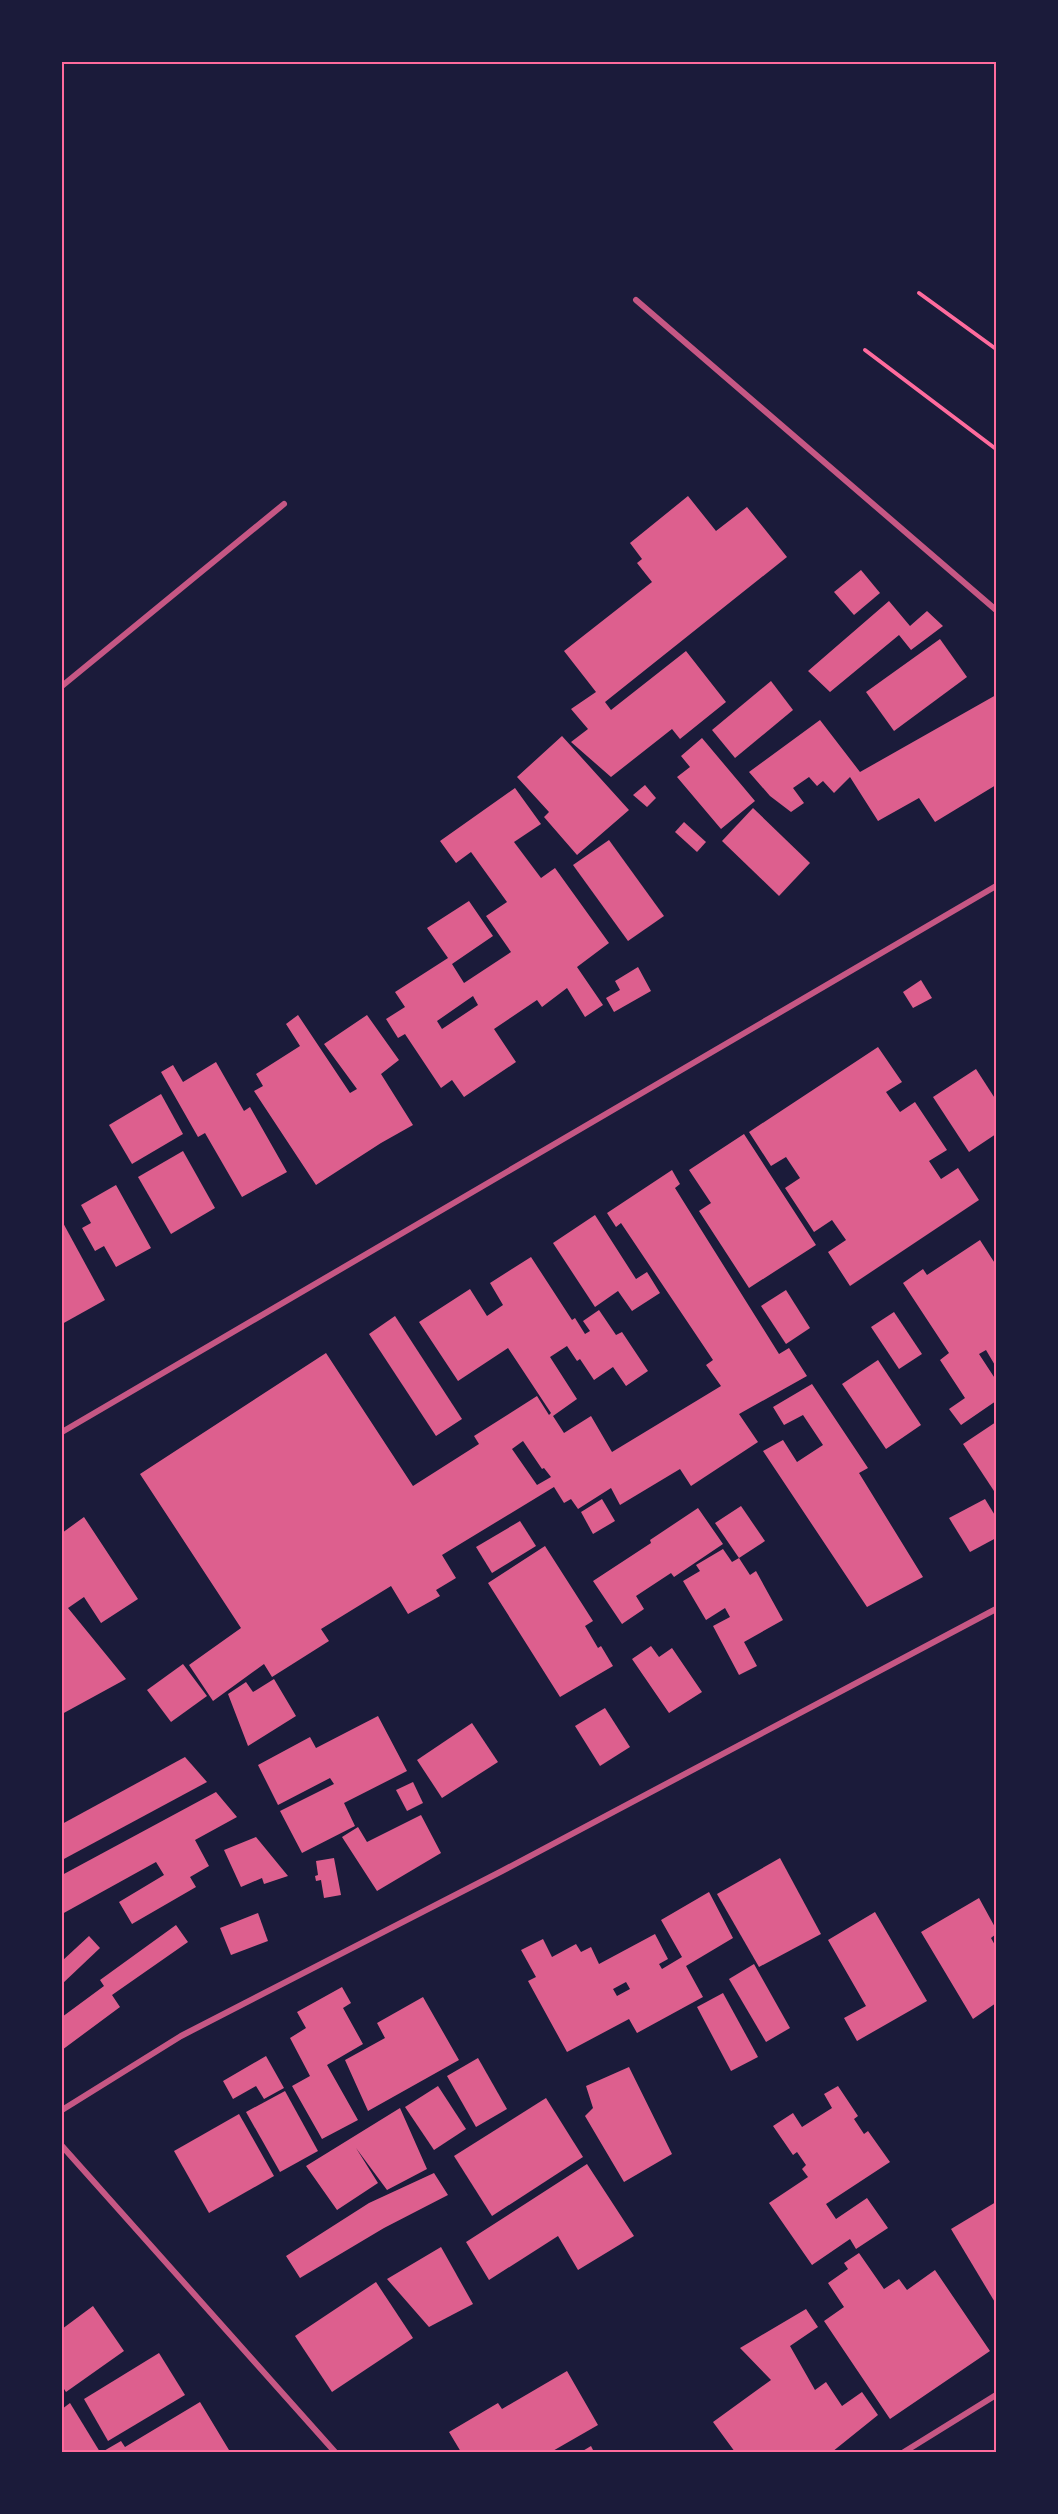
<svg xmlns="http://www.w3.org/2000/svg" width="1058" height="2514" font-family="'Exo 2',sans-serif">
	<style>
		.building { fill: #dd5f8e; fill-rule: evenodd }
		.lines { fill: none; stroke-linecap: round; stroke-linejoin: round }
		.path { stroke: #ff6b9d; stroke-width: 4 }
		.minor { stroke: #c65784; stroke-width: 6 }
		.neatline { fill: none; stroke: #ff6b9d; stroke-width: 2 }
	</style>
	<rect width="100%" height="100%" fill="#1b1b3a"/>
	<!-- building -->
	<g class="building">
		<polygon points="688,496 716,531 747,507 787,557 605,702 611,710 686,651 726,702 680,739 672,729 611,777 571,742 588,729 571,709 596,692 564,651 652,582 637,563 642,559 630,543"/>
		<polygon points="861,570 880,593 854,615 834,592"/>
		<polygon points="889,601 910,626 927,611 943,626 911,650 899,635 830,692 808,671"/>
		<polygon points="940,639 967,677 894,731 866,692"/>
		<polygon points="771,681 793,710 735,758 712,730"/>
		<polygon points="996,695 996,785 935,822 919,798 878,821 850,777 834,793 823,781 817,786 809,777 793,788 804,803 791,812 770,796 749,772 820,720 860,772"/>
		<polygon points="562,736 629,810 577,855 544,817 549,812 517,777"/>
		<polygon points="702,738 755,801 721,829 677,777 690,767 681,756"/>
		<polygon points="645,785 656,798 647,807 633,795"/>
		<path d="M515 788 541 824 514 842 541 878 555 868 609 943 577 967 603 1005 585 1017 567 988 542 1007 537 1000 494 1029 516 1062 464 1097 452 1080 441 1088 405 1034 398 1038 386 1019 405 1007 395 992 448 958 427 928 469 901 493 936 452 964 464 983 511 952 486 916 507 902 471 852 456 863 440 841ZM473 996 478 1005 442 1029 437 1021Z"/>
		<polygon points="753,808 810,863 779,896 722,841"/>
		<polygon points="684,822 706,842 697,852 675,832"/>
		<polygon points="609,840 664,916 628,941 573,865"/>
		<polygon points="638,967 651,991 614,1012 606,998 620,990 615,981"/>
		<polygon points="921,980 932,998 913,1008 903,992"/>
		<polygon points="298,1015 350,1093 357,1089 324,1044 367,1015 399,1060 381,1074 413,1125 381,1143 316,1185 254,1091 263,1086 256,1074 300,1046 286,1024"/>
		<polygon points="878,1047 902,1082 886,1092 900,1112 915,1102 947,1150 929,1161 941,1179 958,1168 979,1200 850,1286 828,1252 846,1240 832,1220 814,1232 785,1188 800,1178 786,1157 771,1166 749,1132"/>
		<polygon points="216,1062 244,1111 250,1107 287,1172 242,1197 205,1133 198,1137 161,1072 173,1065 183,1082"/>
		<polygon points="976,1069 996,1100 996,1134 969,1152 933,1097"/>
		<polygon points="161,1094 183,1134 132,1164 109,1125"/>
		<polygon points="744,1134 816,1245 749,1288 699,1211 711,1203 689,1170"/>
		<polygon points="183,1151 215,1208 171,1234 138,1177"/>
		<path d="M672 1170 680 1184 675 1188 779 1354 789 1348 807 1376 739 1414 758 1442 691 1486 680 1469 620 1505 611 1488 578 1509 571 1499 564 1503 554 1487 442 1555 456 1578 436 1590 440 1596 408 1614 391 1586 321 1629 329 1641 272 1677 264 1664 213 1701 189 1665 241 1628 140 1474 326 1353 413 1486 479 1444 474 1436 537 1396 549 1415 551 1413 508 1348 458 1381 419 1322 470 1289 487 1316 503 1305 490 1283 531 1257 572 1320 575 1318 585 1334 590 1331 583 1321 599 1310 616 1335 622 1332 648 1371 626 1386 613 1367 594 1380 580 1359 577 1361 567 1346 550 1357 577 1399 553 1416 564 1433 591 1416 612 1452 721 1386 706 1365 713 1360 621 1223 616 1227 607 1213ZM523 1441 542 1469 544 1468 551 1477 537 1485 512 1449Z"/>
		<polygon points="116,1185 151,1248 116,1267 104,1246 95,1251 82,1228 91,1223 81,1205"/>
		<polygon points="595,1215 636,1279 647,1272 660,1293 632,1311 618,1291 595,1307 553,1243"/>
		<polygon points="62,1221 105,1300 62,1324"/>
		<polygon points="980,1240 996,1265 996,1367 986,1350 979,1354 996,1380 996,1401 961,1425 949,1409 965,1398 940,1360 949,1353 903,1283 923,1269 927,1275"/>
		<polygon points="786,1290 810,1328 786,1344 761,1306"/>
		<polygon points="894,1312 922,1354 899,1369 871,1327"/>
		<polygon points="395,1316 462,1419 436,1436 369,1334"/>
		<polygon points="878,1360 921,1425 886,1449 842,1384"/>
		<polygon points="812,1384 868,1468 859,1473 923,1577 867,1607 763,1451 783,1440 797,1462 823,1445 803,1415 784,1425 773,1407"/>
		<polygon points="996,1422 996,1494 963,1444"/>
		<polygon points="602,1499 615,1521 593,1534 581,1512"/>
		<polygon points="985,1499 996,1517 996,1538 970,1552 949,1518"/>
		<polygon points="741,1506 765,1541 739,1558 715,1523"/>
		<polygon points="698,1508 723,1544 674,1577 671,1573 636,1596 644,1609 622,1624 593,1581 651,1543 650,1540"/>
		<polygon points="84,1517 138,1599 101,1623 84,1597 68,1608 126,1679 62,1714 62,1533"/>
		<polygon points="520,1521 536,1546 492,1573 476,1547"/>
		<polygon points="545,1546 593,1621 585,1626 598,1648 601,1646 613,1666 560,1697 488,1583"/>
		<polygon points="723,1549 732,1562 739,1558 750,1575 756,1571 783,1620 744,1642 757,1666 739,1675 713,1626 730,1617 725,1608 706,1620 683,1581 700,1571 696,1565"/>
		<polygon points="651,1646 659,1657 672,1648 702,1692 669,1713 632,1659"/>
		<polygon points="183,1664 207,1696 171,1722 147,1690"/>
		<polygon points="274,1679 296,1716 248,1746 228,1694 246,1682 253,1692"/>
		<polygon points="605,1708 630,1747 600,1766 575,1726"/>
		<polygon points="378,1716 407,1771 344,1803 355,1826 302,1853 280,1811 334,1784 330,1778 278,1805 258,1765 310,1737 316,1748"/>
		<polygon points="472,1723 498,1762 442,1798 417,1760"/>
		<polygon points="185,1757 207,1782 62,1860 62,1824"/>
		<polygon points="413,1782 423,1803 407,1811 396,1790"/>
		<polygon points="216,1792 237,1817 195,1840 209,1866 190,1877 196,1887 132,1924 119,1902 164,1875 156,1862 62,1914 62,1875"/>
		<polygon points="421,1815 441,1853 377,1891 342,1837 358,1827 367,1842"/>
		<polygon points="256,1837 288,1876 264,1884 262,1878 241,1887 224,1850"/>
		<polygon points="334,1858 341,1895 324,1898 321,1880 316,1881 315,1876 318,1875 316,1861"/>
		<polygon points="780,1858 821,1934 759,1967 717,1894"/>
		<path d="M709 1892 733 1938 686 1966 703 1997 637 2033 629 2019 567 2052 528 1981 536 1977 521 1950 543 1939 552 1957 576 1944 581 1952 591 1947 599 1964 655 1934 668 1959 659 1964 662 1969 682 1957 661 1920ZM626 1982 630 1989 617 1996 613 1989Z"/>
		<polygon points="979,1898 996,1929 996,1934 991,1938 996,1947 996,2003 973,2019 921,1932"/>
		<polygon points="875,1912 927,2001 857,2041 844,2018 866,2006 828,1940"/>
		<polygon points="258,1913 268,1941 231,1955 220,1928"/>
		<polygon points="176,1925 188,1942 112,1995 120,2007 62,2050 62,2017 104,1986 100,1980"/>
		<polygon points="89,1936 100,1948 62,1984 62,1961"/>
		<polygon points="754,1964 790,2028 766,2042 729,1979"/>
		<polygon points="342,1987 351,2003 343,2008 363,2044 327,2065 358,2120 322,2139 292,2086 310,2076 290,2038 306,2028 297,2012"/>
		<polygon points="723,1993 758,2057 731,2071 697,2007"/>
		<polygon points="423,1997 459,2060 368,2111 345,2060 385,2038 377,2023"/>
		<polygon points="266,2056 284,2088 264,2099 256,2086 233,2099 223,2081"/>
		<polygon points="478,2058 507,2109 476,2127 447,2076"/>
		<polygon points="629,2067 672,2154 624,2182 585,2116 593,2108 586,2086"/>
		<polygon points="438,2086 466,2129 434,2150 405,2107"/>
		<polygon points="838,2086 858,2116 854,2119 864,2134 868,2131 890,2162 826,2204 836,2219 867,2198 888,2228 856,2249 850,2239 812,2265 769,2203 808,2177 802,2169 806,2165 797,2152 793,2155 773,2126 793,2113 802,2127 832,2108 824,2094"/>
		<polygon points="285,2091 318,2151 280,2172 246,2112"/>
		<polygon points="546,2098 583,2157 492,2216 454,2156"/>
		<polygon points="400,2108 427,2169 387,2190 356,2148 378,2183 337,2210 306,2166"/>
		<polygon points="239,2114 274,2176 209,2213 174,2151"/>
		<polygon points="587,2164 634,2236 578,2270 558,2236 489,2280 466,2242"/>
		<polygon points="434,2173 448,2195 384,2228 300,2278 286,2256 369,2203"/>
		<polygon points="996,2202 996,2304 951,2229"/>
		<polygon points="441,2247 473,2304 429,2327 387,2279"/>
		<polygon points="859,2253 884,2289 899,2279 907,2290 935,2270 990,2351 890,2419 824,2321 844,2307 828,2283 848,2269 844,2263"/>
		<polygon points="376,2282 413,2338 332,2392 295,2336"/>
		<polygon points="93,2306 124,2351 66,2392 62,2386 62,2329"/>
		<polygon points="806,2309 818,2327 790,2346 815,2390 826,2382 842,2406 862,2392 878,2415 832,2452 735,2452 713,2422 771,2380 740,2348"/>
		<polygon points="159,2353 185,2395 108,2441 84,2399"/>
		<polygon points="567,2371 598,2425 551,2452 461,2452 449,2432 498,2403 502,2409"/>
		<polygon points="200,2402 229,2450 225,2452 102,2452 121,2441 125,2447"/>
		<polygon points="70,2403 100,2452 62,2452 62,2409"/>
		<polygon points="591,2446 594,2452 581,2452"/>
	</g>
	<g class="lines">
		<!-- path -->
		<g class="path">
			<polyline points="919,293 996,349"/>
			<polyline points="865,350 996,449"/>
		</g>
		<!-- minor -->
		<g class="minor">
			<polyline points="636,300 996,610"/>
			<polyline points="62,686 284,504"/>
			<polyline points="62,1432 996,886"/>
			<polyline points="62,2110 181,2036 502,1871 996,1609"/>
			<polyline points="62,2146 335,2452"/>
			<polyline points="904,2452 996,2395"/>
		</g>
	</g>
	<!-- border -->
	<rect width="1058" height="2514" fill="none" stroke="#1b1b3a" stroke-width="126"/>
	<rect x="63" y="63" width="932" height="2388" class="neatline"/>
</svg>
